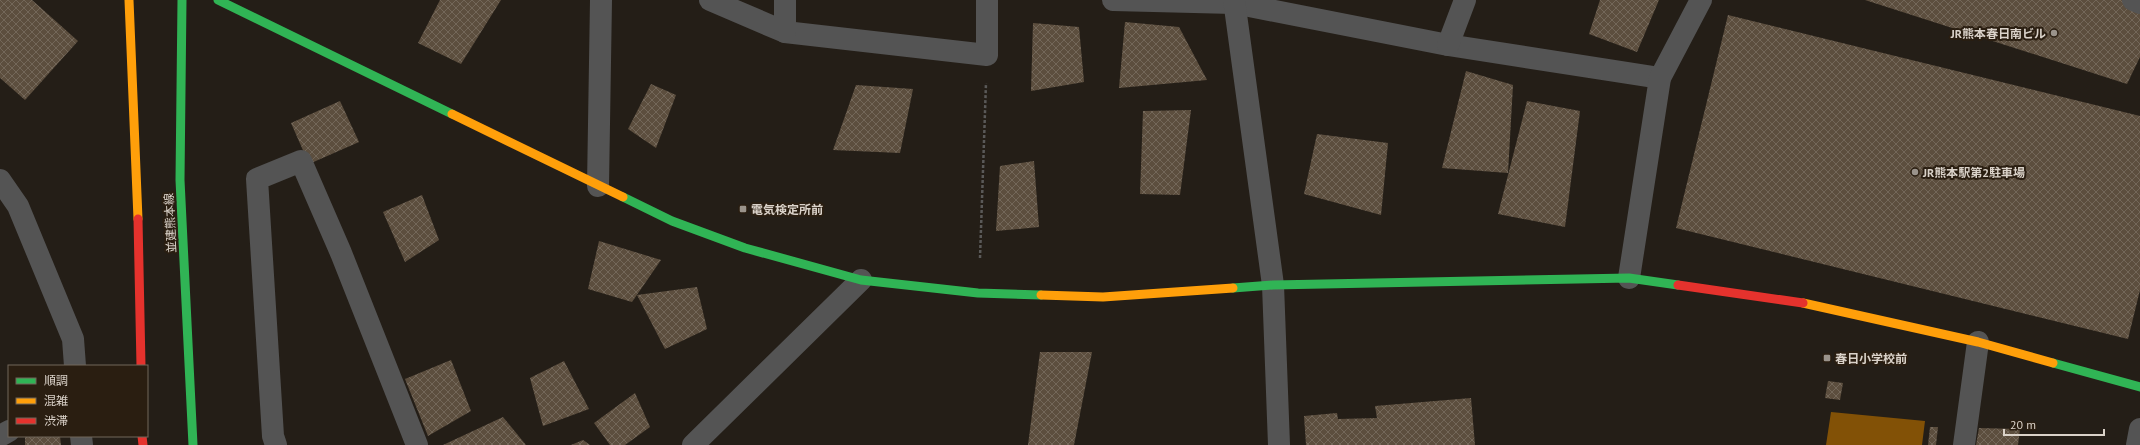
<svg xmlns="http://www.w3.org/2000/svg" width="2140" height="445" font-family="'PT Sans','Noto Sans JP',sans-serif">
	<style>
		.water { fill: #825106 }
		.building { fill: url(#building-cross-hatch) }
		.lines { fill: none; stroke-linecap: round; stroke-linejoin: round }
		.path { stroke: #5a5958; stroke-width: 2.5; stroke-dasharray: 3 2; stroke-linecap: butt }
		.street { stroke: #545454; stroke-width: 22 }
		.fast { stroke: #30b455; stroke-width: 9 }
		.slow { stroke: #ff9f0a; stroke-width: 9 }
		.jam { stroke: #e5322d; stroke-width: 9 }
		.poi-dot { fill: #9a938b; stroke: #2a1e11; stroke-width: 1.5 }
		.labels { text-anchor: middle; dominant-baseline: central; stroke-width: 4; stroke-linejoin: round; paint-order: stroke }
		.poi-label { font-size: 12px; font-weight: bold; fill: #dad2c9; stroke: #2a1e11; text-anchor: start }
		.street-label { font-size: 12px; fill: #dad2c9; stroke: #2a1e11 }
	</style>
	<defs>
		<pattern id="building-cross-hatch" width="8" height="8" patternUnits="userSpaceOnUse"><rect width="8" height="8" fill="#5c4e3e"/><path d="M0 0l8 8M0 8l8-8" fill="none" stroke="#736759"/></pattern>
	</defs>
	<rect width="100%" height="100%" fill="#241e17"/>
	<!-- water -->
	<polygon class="water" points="1831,412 1925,421 1922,445 1826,445"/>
	<!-- building -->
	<g class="building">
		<polygon points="0,0 32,0 78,41 25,100 0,78"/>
		<polygon points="440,0 501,0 461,64 418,43"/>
		<polygon points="1600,0 1659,0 1637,52 1589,34"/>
		<polygon points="1865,0 2123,0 2140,9 2140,57 2127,84"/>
		<polygon points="1728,15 2140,116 2140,290 2128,339 1676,228"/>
		<polygon points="1125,22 1179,27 1207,80 1119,88"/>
		<polygon points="1033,23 1079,27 1084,82 1031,91"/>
		<polygon points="1466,71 1513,85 1508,173 1442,168"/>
		<polygon points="651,84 676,95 656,148 628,129"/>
		<polygon points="856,85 913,89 900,153 833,150"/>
		<polygon points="340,101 359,142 309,164 291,123"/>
		<polygon points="1527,101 1580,111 1565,227 1498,214"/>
		<polygon points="1191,110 1180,195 1140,194 1143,111"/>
		<polygon points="1317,134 1388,143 1381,215 1304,194"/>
		<polygon points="1034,161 1039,227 996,231 1000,166"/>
		<polygon points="422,195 439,240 405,262 383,212"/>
		<polygon points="599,241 661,260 632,302 588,289"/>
		<polygon points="697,287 707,329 665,349 637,295"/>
		<polygon points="1040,352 1092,352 1074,445 1028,445"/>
		<polygon points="451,360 471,411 428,436 405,379"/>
		<polygon points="564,361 589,409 543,426 530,378"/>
		<polygon points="1828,381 1843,383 1840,400 1825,398"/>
		<polygon points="635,393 650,427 625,445 610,445 594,423"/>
		<polygon points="1471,398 1475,445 1306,445 1304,416 1337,413 1338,419 1377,418 1375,406"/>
		<polygon points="503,417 526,445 443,445"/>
		<polygon points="1930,427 1938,427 1936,445 1928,445"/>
		<polygon points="1979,428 2020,429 2018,445 1976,445"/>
		<polygon points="25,436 60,436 61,445 25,445"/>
		<polygon points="583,440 590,445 571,445"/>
	</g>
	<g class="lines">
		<!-- path -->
		<polyline class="path" points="980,258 986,83"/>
		<!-- street -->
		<g class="street">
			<polyline points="710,0 785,32 987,55 987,0"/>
			<polyline points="1113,0 1234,3 1448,45 1660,78"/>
			<polyline points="1234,0 1273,285 1279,445"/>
			<polyline points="2133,0 2140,3"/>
			<polyline points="785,32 785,0"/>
			<polyline points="1448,45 1465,0"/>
			<polyline points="0,180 18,206 73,339 75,366"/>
			<polyline points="598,186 601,0"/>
			<polyline points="1629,278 1660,78 1701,0"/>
			<polyline points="0,436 9,431"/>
			<polyline points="81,436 82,445"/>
			<polyline points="276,445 273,436 257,179 301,161 341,253 417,445"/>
			<polyline points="693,445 861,280"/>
			<polyline points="1964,445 1978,342"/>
			<polyline points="2137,445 2140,429"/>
		</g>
		<!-- fast -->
		<g class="fast">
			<polyline points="182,0 180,180 193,445"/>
			<polyline points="218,0 452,114"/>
			<polyline points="623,197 672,221 745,248 861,280 978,293 1041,295"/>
			<polyline points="1233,288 1273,285 1629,278 1678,285"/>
			<polyline points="2053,363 2140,387"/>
		</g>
		<!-- slow -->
		<g class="slow">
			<polyline points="129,0 138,219"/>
			<polyline points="452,114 623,197"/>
			<polyline points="1041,295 1103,297 1233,288"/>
			<polyline points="1803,303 1978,342 2053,363"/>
		</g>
		<!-- jam -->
		<g class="jam">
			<polyline points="138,219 141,366"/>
			<polyline points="1678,285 1803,303"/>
			<polyline points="142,436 143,445"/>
		</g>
	</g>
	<!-- markers -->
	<g class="poi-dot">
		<circle cx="2054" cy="33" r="4"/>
		<circle cx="1915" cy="172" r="4"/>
		<rect x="739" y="205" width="8" height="8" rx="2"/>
		<rect x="1823" y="354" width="8" height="8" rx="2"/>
	</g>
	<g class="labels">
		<!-- poi labels -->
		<g class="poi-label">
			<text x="2046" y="33" text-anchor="end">JR熊本春日南ビル</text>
			<text x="1923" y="172">JR熊本駅第2駐車場</text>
			<text x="751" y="209">電気検定所前</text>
			<text x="1835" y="358">春日小学校前</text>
		</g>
		<!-- street labels -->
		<g class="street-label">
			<text transform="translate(170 223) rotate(-93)">並建熊本線</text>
		</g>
	</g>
	<!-- legend -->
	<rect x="8" y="365" width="140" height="72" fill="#2a1e11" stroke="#70665b"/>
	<rect x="16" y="378" width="20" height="6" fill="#30b455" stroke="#70665b"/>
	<text x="44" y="385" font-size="12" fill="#dad2c9">順調</text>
	<rect x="16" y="398" width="20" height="6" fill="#ff9f0a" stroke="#70665b"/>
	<text x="44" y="405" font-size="12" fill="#dad2c9">混雑</text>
	<rect x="16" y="418" width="20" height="6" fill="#e5322d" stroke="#70665b"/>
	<text x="44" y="425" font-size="12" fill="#dad2c9">渋滞</text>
	<!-- scale -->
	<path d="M2004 429v6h100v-6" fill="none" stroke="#dad2c9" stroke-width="2"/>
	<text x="2010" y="429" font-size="12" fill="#dad2c9" stroke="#2a1e11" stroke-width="3" paint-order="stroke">20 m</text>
</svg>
